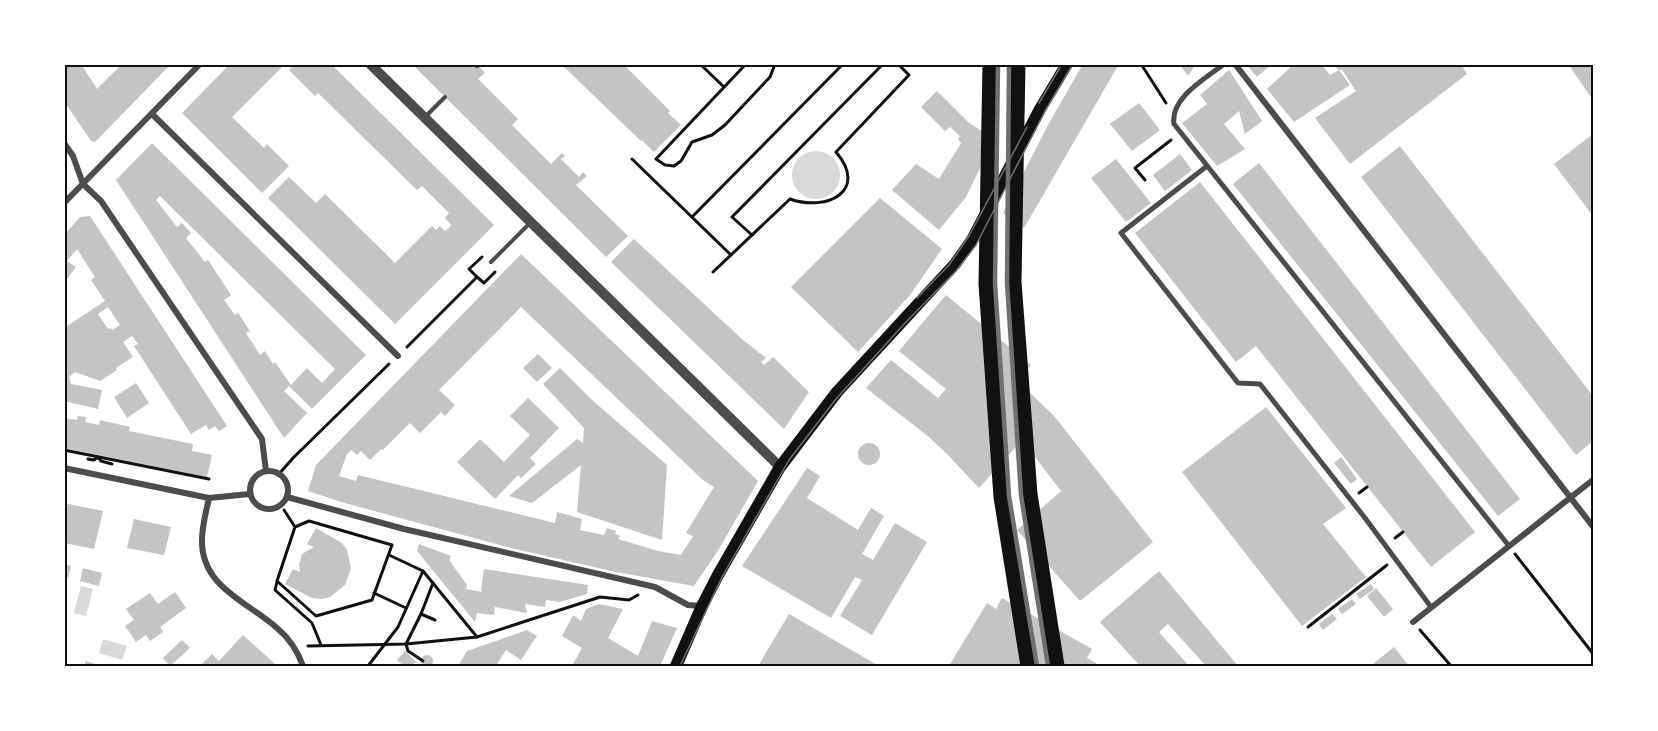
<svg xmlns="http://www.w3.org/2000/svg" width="1658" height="731" font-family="'PT Sans Narrow',sans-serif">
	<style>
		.water { fill: #d9d9d9 }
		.building { fill: #c4c4c4; fill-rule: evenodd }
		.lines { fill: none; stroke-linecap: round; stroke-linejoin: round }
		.path { stroke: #111; stroke-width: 3 }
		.service { stroke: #4c4c4c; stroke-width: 4 }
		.pedestrian { stroke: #4c4c4c; stroke-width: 5 }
		.minor { stroke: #4c4c4c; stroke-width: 6 }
		.tertiary { stroke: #4c4c4c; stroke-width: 10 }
		.secondary { stroke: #111; stroke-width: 12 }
		.motorway { stroke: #111; stroke-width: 15 }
		.tram { stroke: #707070; stroke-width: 1.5 }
		.rail { stroke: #707070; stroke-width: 4.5 }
		.neatline { fill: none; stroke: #111; stroke-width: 2 }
	</style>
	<rect width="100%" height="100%" fill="#fff"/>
	<!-- water -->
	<g class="water">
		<circle cx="816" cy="175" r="24"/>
		<polygon points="81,586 93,589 86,616 74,613"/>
		<polygon points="103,639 127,646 122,660 99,653"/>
	</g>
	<!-- building -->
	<g class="building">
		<polygon points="64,64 81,64 97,89 122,64 171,64 95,142 91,141 64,101"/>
		<polygon points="230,64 285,64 232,117 264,148 267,144 289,166 262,193 182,113"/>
		<polygon points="290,64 331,64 494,225 395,324 268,198 289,177 316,203 325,194 395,263 432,226 436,230 440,226 445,231 449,228 451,225 445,218 449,213 422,186 417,190 318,93 315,96 289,70 292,67"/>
		<polygon points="412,64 477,64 485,73 478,79 518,119 512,125 551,164 562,153 565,156 561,159 579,177 583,172 587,176 576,185 628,236 606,257"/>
		<polygon points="561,64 623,64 670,111 668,113 681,125 654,152 642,140 641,141"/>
		<polygon points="1083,64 1119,64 1024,228 1003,213 1048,125"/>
		<polygon points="1179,64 1196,64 1188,76"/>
		<polygon points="1246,64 1272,64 1257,77"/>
		<polygon points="1294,64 1321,64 1330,75 1339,70 1336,68 1342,64 1468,64 1463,68 1467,74 1350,164 1315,118 1356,91 1342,70 1339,70 1350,85 1294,122 1267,89"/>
		<polygon points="1568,64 1593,64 1593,100"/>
		<polygon points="1229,70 1262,121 1245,134 1239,111 1224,124 1245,149 1217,166 1182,123 1207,104 1200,95"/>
		<polygon points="937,91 968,122 994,139 966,197 939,230 892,190 916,164 939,179 961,143 958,139 960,136 950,127 945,131 921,107"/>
		<polygon points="1139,103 1160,130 1132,151 1110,124"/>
		<polygon points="1593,134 1593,216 1554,164"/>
		<path d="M152 143 366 355 312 409 289 386 284 391 307 413 284 438 116 180ZM160 196 335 369 322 383 307 368 291 385 275 362 273 364 265 351 260 355 246 333 250 331 238 313 235 315 224 300 231 295 208 260 205 262 186 238 191 233 182 223 177 227 156 200Z"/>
		<polygon points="1400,146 1593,396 1593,441 1576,455 1361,177"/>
		<polygon points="1180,154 1192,170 1165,191 1153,175"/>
		<polygon points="1116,159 1151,203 1126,222 1091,178"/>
		<polygon points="1259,163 1520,499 1498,516 1233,184"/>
		<polygon points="1200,182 1475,532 1431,567 1256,346 1236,362 1135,233"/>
		<polygon points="880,198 942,249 910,295 858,352 791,287"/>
		<path d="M90 216 227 426 219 431 215 426 209 430 206 425 191 434 134 346 138 344 132 336 123 342 133 357 116 368 117 370 100 381 75 372 69 377 71 384 102 390 98 409 64 401V328L105 301 91 280 95 277 77 249 67 261 76 267 64 283V235L80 217ZM108 307 120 325 112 330 111 328 108 329 98 314Z"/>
		<polygon points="634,239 743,340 766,358 761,362 764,365 773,357 809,392 784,429 611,262"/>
		<path d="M521 254 758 481 719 549 694 586 616 572 511 548 341 502 308 491 316 465ZM521 307 704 481 714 487 686 533 693 536 681 555 658 551 618 539 620 536 615 534 616 531 607 528 604 535 580 530 582 519 557 512 555 523 358 475 356 481 339 476 347 454 351 450 357 455 361 451 370 460 381 449 383 450 410 423 420 433 441 412 445 416 455 405 439 390Z"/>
		<polygon points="946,295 1031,365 1018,381 1055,417 1153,542 1080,601 1017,530 1061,491 1022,440 979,488 947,454 929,437 866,388 891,360 938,398 946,389 899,351"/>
		<polygon points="538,354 552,368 537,382 523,368"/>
		<polygon points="560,368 592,400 667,465 662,540 577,512 581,465 532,503 509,496 577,439 583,443 584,428 543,384"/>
		<polygon points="136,383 149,403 127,418 114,397"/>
		<polygon points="528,398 559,428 530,458 536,464 521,478 518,475 495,499 457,462 480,439 504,462 530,435 510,416"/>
		<polygon points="1266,407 1346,508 1323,524 1366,577 1302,626 1182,472"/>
		<polygon points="78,416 86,417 85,422 99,425 100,420 130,427 129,431 193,444 192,451 212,455 207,477 64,448 64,418 77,420"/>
		<circle cx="869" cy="454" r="11"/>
		<polygon points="1341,457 1357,479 1351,484 1334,463"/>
		<polygon points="807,468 820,476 807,498 858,530 871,508 884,516 862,554 873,560 895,523 927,542 872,635 840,616 862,580 855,577 831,618 742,566"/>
		<polygon points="64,503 103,511 94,549 64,543"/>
		<polygon points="134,519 171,527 164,555 127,548"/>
		<polygon points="316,528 342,543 347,550 351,568 345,585 330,597 321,599 312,598 285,584 293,569 300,572 299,565 302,554 314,547 307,544"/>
		<polygon points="419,544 451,556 449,560 467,585 466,589 482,592 481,590 484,569 588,585 587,594 560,602 546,600 545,607 525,604 527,613 495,607 494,615 477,613 475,622 417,551"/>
		<polygon points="64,564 71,566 68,578 64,577"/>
		<polygon points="83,568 102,573 99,586 80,581"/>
		<polygon points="1159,571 1238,666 1206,666 1168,624 1159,632 1189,666 1140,666 1100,622"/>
		<polygon points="1371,584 1374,589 1360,599 1356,594"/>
		<polygon points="1376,588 1393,609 1384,617 1367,596"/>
		<polygon points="175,592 186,608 160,627 163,632 150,641 146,635 136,642 125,626 134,620 126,609 150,593 158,604"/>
		<polygon points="1002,598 1092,649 1087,658 1101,666 949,666 987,603 996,609"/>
		<polygon points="1352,599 1356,604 1342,614 1338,609"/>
		<polygon points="599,604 623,609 608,638 638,656 652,621 677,628 660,666 572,666 582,648 562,636 573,615 581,621 586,609"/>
		<polygon points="789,614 879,666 758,666"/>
		<polygon points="1332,614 1337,619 1323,630 1319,624"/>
		<polygon points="527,630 537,636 521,660 506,650 496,666 458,666 467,651"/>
		<polygon points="243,635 276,665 275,666 200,666 212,654 219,661"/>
		<polygon points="182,640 190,648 170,666 163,658"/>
		<polygon points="1394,647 1409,666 1376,666 1374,663"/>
		<polygon points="405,651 416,662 411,666 404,666 397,660"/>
		<circle cx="427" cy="661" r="6"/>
		<polygon points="86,661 102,666 84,666"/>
	</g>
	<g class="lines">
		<!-- path -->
		<g class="path">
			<polyline points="700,64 724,87"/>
			<polyline points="746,64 656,159 665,165 674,166 681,161 692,142 712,135 725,125 770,77 775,64"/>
			<polyline points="1141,64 1166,103"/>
			<polyline points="632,159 731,255"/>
			<polyline points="1145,180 1135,168 1171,140"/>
			<polyline points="692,217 843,64"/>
			<polyline points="752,235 732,217 883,64"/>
			<path d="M713 272 790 199C827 212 869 191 836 152L909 75 898 64"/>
			<polyline points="477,277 484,283 495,272"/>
			<polyline points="407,347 477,277 469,269 482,257"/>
			<polyline points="64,450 209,479"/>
			<polyline points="88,459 94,460 98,457 101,461 112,464"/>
			<polyline points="279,474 293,458 389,364"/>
			<polyline points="1359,493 1367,487"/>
			<polyline points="284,510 295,527 277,581 316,616 372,600 392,545 309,521 295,527"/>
			<polyline points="1395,538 1403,532"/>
			<polyline points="1515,554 1594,655"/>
			<polyline points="389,555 423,571 477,637 600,597 629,600 638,595"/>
			<polyline points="277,582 275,590 312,623 321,645"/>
			<polyline points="433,583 421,614 435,620"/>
			<polyline points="374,593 406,608"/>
			<polyline points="421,614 406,644 408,651 423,661"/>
			<polyline points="1308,627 1387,565"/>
			<polyline points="1420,630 1451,666"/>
			<polyline points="308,646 406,644 477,637"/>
			<polyline points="368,666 398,627 423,571"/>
		</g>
		<!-- service -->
		<g class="service">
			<polyline points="426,116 445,97"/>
			<polyline points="491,262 530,223"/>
		</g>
		<!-- pedestrian -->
		<g class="pedestrian">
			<path d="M1224 64C1205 79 1170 98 1174 124L1509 546"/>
			<polyline points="1207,166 1121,233 1238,383 1260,384 1365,518 1431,607"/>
		</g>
		<!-- minor -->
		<g class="minor">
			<polyline points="1235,64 1594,528"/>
			<polyline points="477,65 478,64"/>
			<polyline points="152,114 398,356"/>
			<polyline points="64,143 73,156 83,184 101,201 262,439 266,471"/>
			<polyline points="64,203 200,64"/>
			<polyline points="64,468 209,498 250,494"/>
			<circle cx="269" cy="490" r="19"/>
			<polyline points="287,497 404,529 655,587 688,605 702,606"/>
			<path d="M209 498C206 512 202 526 202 540 201 587 248 602 277 628 289 638 298 652 303 666"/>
			<polyline points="1413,622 1594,479"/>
		</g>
		<!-- tertiary -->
		<polyline class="tertiary" points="370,64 780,467"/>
		<!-- secondary -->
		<polyline class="secondary" points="676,666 702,606 718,575 780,467 837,392 955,264 972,240 1040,109 1067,64"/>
		<!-- motorway -->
		<g class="motorway">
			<polyline points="990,64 986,284 1001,497 1028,666"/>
			<polyline points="1018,64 1014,282 1030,494 1057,666"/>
		</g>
		<!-- tram -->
		<g class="tram">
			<polyline points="1039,103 1062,64"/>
			<polyline points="917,298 949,265 969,236 1027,127"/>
			<polyline points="680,666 722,577 789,460 836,399 905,323 956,271 976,245 1045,111 1073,64"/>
		</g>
		<!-- rail -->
		<g class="rail">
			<polyline points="998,64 995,283 1009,496 1037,666"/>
			<polyline points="1009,64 1007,283 1021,495 1048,666"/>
		</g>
	</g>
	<!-- border -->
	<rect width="1658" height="731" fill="none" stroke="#ffffff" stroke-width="132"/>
	<rect x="66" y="66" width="1526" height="599" class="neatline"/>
</svg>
